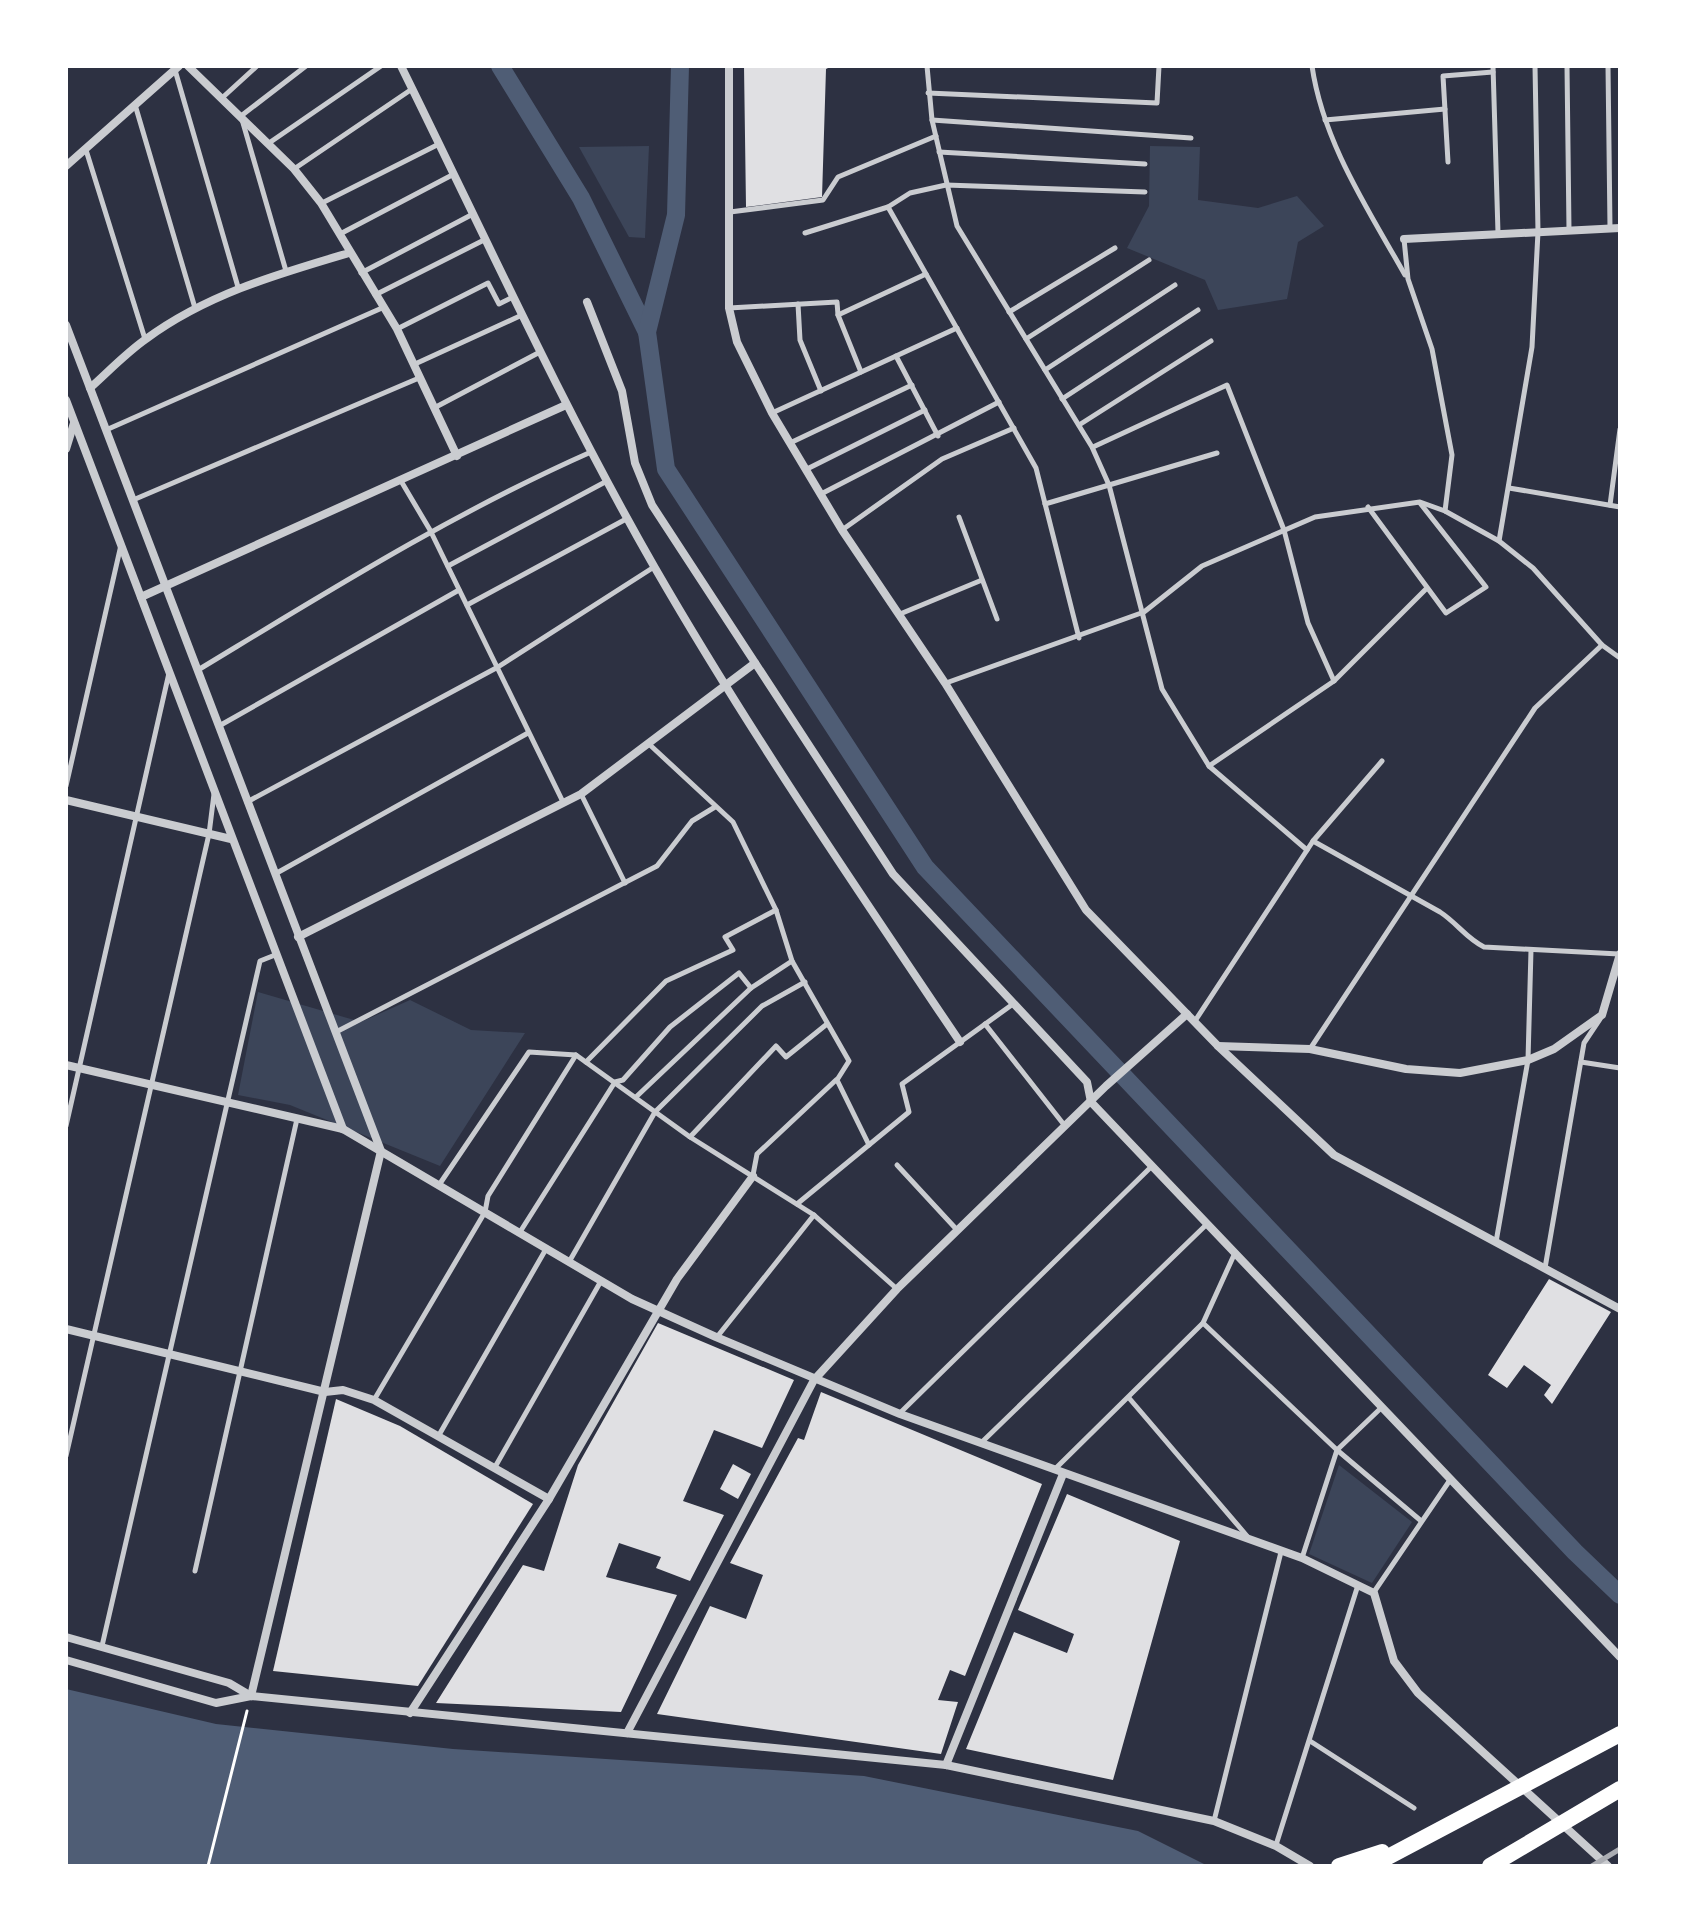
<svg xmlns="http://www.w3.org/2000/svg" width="1686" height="1932" font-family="Mulish,sans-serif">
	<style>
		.green { fill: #3c4559 }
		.water { fill: #4f5d75 }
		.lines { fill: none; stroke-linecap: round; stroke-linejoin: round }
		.canal { stroke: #4f5d75; stroke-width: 18 }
		.building { fill: #e0e0e3 }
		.path { stroke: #fff; stroke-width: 3 }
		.service { stroke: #caccd0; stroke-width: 5 }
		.minor { stroke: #caccd0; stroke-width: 8 }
		.motorway { stroke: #fff; stroke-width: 16 }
		.rail { stroke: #abadb3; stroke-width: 5 }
	</style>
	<rect width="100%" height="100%" fill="#2d3142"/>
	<!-- green -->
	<g class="green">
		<polygon points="649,146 645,238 629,237 579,147"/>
		<polygon points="1150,146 1200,147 1198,200 1258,208 1297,196 1324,226 1298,242 1287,299 1218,310 1205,280 1127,248 1149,206"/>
		<polygon points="258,992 361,1022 410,1000 471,1030 525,1033 440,1166 290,1105 238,1095"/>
		<polygon points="1339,1465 1412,1522 1372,1583 1309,1554"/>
	</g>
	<!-- water -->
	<polygon class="water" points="66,1689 216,1724 453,1749 864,1776 1138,1831 1208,1866 80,1866 66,1864"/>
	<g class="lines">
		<!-- canal -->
		<g class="canal">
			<polyline points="500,66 581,198 647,332"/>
			<polyline points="680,66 676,215 647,332 666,469 925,867 1575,1552 1620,1595"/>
		</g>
	</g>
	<!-- building -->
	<g class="building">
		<polygon points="744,66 832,66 826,69 822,197 746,207"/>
		<polygon points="1549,1279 1611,1312 1552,1404 1544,1395 1551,1385 1524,1365 1507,1388 1488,1375"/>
		<polygon points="658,1323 794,1380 762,1448 714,1430 683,1501 724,1515 690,1581 656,1568 661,1557 619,1543 606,1577 677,1595 621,1712 436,1703 523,1565 544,1571 578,1465"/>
		<polygon points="821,1392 1042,1484 965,1676 950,1670 938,1700 958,1702 941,1754 657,1714 710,1606 746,1619 763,1575 730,1563 798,1438 804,1440"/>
		<polygon points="336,1399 400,1426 533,1504 418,1686 273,1671"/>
		<polygon points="733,1464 751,1474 738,1499 720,1489"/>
		<polygon points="1067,1494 1180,1541 1113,1780 966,1749 1014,1632 1067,1653 1074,1634 1018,1610"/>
	</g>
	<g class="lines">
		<!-- path -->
		<polyline class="path" points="208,1866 247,1711"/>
		<!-- service -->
		<g class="service">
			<polyline points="927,66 932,120 957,226 1092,447 1109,485 1162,689 1209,766 1307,850"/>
			<path d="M1312 66C1323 142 1368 209 1405 275"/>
			<polyline points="1493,66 1498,233"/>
			<polyline points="1567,66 1569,230"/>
			<polyline points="1608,66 1610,228"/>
			<polyline points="175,70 238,287"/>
			<polyline points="928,93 1157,103 1159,66"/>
			<polyline points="222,98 257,66"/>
			<polyline points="136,108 195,308"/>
			<polyline points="932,120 1191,138"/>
			<polyline points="1325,120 1445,109"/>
			<polyline points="269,143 381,66"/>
			<polyline points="86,150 145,339"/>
			<polyline points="939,152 1145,164"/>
			<polyline points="1448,162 1443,76 1493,72"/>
			<polyline points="294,169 412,89"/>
			<polyline points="322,203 439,144"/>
			<polyline points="888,207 1036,468 1079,638"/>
			<polyline points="730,212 823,200 838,177 936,136"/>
			<polyline points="805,233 888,207 910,193 946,185 1145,192"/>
			<polyline points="340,234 454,174"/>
			<polyline points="1404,239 1408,279 1432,349 1452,455 1445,511"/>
			<polyline points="286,271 241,116 306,66"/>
			<polyline points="361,273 473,214"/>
			<polyline points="375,295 486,239"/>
			<polyline points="798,304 800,340 821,391"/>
			<polyline points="729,308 837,302 838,315 861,372"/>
			<polyline points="1009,312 1115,248"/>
			<polyline points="838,315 926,274"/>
			<polyline points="397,329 488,283 499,304 513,297"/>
			<polyline points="1026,339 1149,260"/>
			<polyline points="896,356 938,436"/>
			<polyline points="415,364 522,315"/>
			<polyline points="1045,370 1175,285"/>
			<polyline points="1062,399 1198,310"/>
			<polyline points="434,408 540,352"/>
			<polyline points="772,413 957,328"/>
			<polyline points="1079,425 1211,341"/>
			<polyline points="106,430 382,308"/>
			<polyline points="790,443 912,385"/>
			<polyline points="1093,447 1227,385 1284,530 1308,623 1334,681"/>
			<polyline points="807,469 925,410"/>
			<polyline points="401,481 430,530 563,802"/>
			<polyline points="1509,488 1620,507"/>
			<polyline points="821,494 999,402"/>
			<polyline points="133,500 419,378"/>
			<polyline points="1045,504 1217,453"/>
			<polyline points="1610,505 1620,429"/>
			<polyline points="1368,507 1446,613 1486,587 1420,503"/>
			<polyline points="959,517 997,619"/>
			<polyline points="842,530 942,459 1014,428"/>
			<polyline points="1499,541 1532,347 1538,232 1535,66"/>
			<polyline points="448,566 607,481"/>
			<polyline points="467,605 628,518"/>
			<polyline points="900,614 982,580"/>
			<path d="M198 670C327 592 453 513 591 452"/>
			<polyline points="946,683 1144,612 1202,566 1315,517 1420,502 1445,511 1499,541 1533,568 1602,645 1620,658"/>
			<polyline points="219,726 459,590"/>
			<polyline points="650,745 733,822 776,910 792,961 849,1061 837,1080 869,1145"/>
			<polyline points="1209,766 1334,681 1427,588"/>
			<polyline points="66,786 121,545"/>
			<polyline points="581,794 625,883"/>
			<polyline points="247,802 498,667 654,567"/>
			<path d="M1313 841 1440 912C1457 923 1466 938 1484 947L1619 954"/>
			<polyline points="275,874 528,733"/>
			<polyline points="1195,1021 1313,841 1382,761"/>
			<polyline points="985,1024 1065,1126"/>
			<polyline points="336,1032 657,866 692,821 715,807"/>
			<polyline points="1310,1049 1535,708 1602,645"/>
			<polyline points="586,1062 666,981 733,950 725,937 776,910"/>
			<polyline points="1581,1062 1620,1068"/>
			<polyline points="636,1097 751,988 792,961"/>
			<polyline points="66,1126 169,673"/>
			<polyline points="690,1137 776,1046 786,1057 827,1024"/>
			<polyline points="897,1165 958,1231"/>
			<polyline points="753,1175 757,1154 836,1080"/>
			<polyline points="439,1185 529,1052 576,1055 690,1137 814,1215 897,1289"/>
			<polyline points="797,1204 909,1112 902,1084 1013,1004"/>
			<polyline points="520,1232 615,1082 623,1080 670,1027 739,973 751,988"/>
			<polyline points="1496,1242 1528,1060 1531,950"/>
			<polyline points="569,1262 655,1112 762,1006 805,982"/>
			<polyline points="1545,1268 1584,1043 1600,1019"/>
			<polyline points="1203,1323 1337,1450 1420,1520"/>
			<polyline points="717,1337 814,1215"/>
			<polyline points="1129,1398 1247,1536"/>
			<polyline points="374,1400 485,1212 488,1196 576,1055"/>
			<polyline points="900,1413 1152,1166"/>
			<polyline points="439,1435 546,1249"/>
			<polyline points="982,1442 1207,1224"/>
			<polyline points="66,1456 209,834 214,794"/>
			<polyline points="495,1467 601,1281"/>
			<polyline points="1054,1470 1203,1323 1234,1255"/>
			<polyline points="1302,1558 1337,1450 1381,1408"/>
			<polyline points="195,1571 297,1119"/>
			<polyline points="1374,1592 1450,1480"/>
			<polyline points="102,1646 260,961 275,955"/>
			<polyline points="1310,1741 1414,1808"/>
			<polyline points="1214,1821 1281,1552"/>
			<polyline points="1276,1845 1358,1585"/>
		</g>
		<!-- minor -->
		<g class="minor">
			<polyline points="188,66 294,169 321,203 397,329 457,456"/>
			<path d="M401 66C484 234 562 406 655 568 749 731 855 886 960 1042"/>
			<polyline points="729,66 729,308 737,342 772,413 842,530 945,683 1086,910 1218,1046 1334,1155 1620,1309"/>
			<polyline points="66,166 179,66"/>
			<polyline points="1404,239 1620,228"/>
			<polyline points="587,302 622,391 635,463 652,505 893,874 1087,1082 1091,1102 1620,1657"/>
			<polyline points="66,325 381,1151 251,1696"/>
			<path d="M90 388C108 372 126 353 146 339 207 294 278 274 349 253"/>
			<polyline points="66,400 343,1129"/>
			<polyline points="66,449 74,423"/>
			<polyline points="141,597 566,405"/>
			<polyline points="66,800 231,839"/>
			<polyline points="298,937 581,794 755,663"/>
			<polyline points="1218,1046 1310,1049 1406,1069 1460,1073 1528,1060 1554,1049 1602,1015 1620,954"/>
			<polyline points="66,1065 343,1129 632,1299 716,1337 900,1414 1302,1558 1374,1593 1394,1661 1418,1693 1608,1866"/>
			<polyline points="66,1329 325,1392 343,1390 374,1400 549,1499"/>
			<polyline points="66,1637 229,1683 251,1696"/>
			<polyline points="66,1660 216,1703 251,1696 946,1765 1214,1821 1276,1846 1310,1866"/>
			<polyline points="410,1713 549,1499 677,1279 753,1176"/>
			<polyline points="627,1733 814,1380 897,1289 1106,1086 1187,1014"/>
			<polyline points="946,1765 1063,1474"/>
		</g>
		<!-- motorway -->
		<g class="motorway">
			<polyline points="1339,1866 1382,1852"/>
			<polyline points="1371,1866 1620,1734"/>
			<polyline points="1490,1866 1620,1789"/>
		</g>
		<!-- rail -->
		<polyline class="rail" points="1592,1866 1620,1849"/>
	</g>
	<!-- border -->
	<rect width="1686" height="1932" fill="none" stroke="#ffffff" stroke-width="136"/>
</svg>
